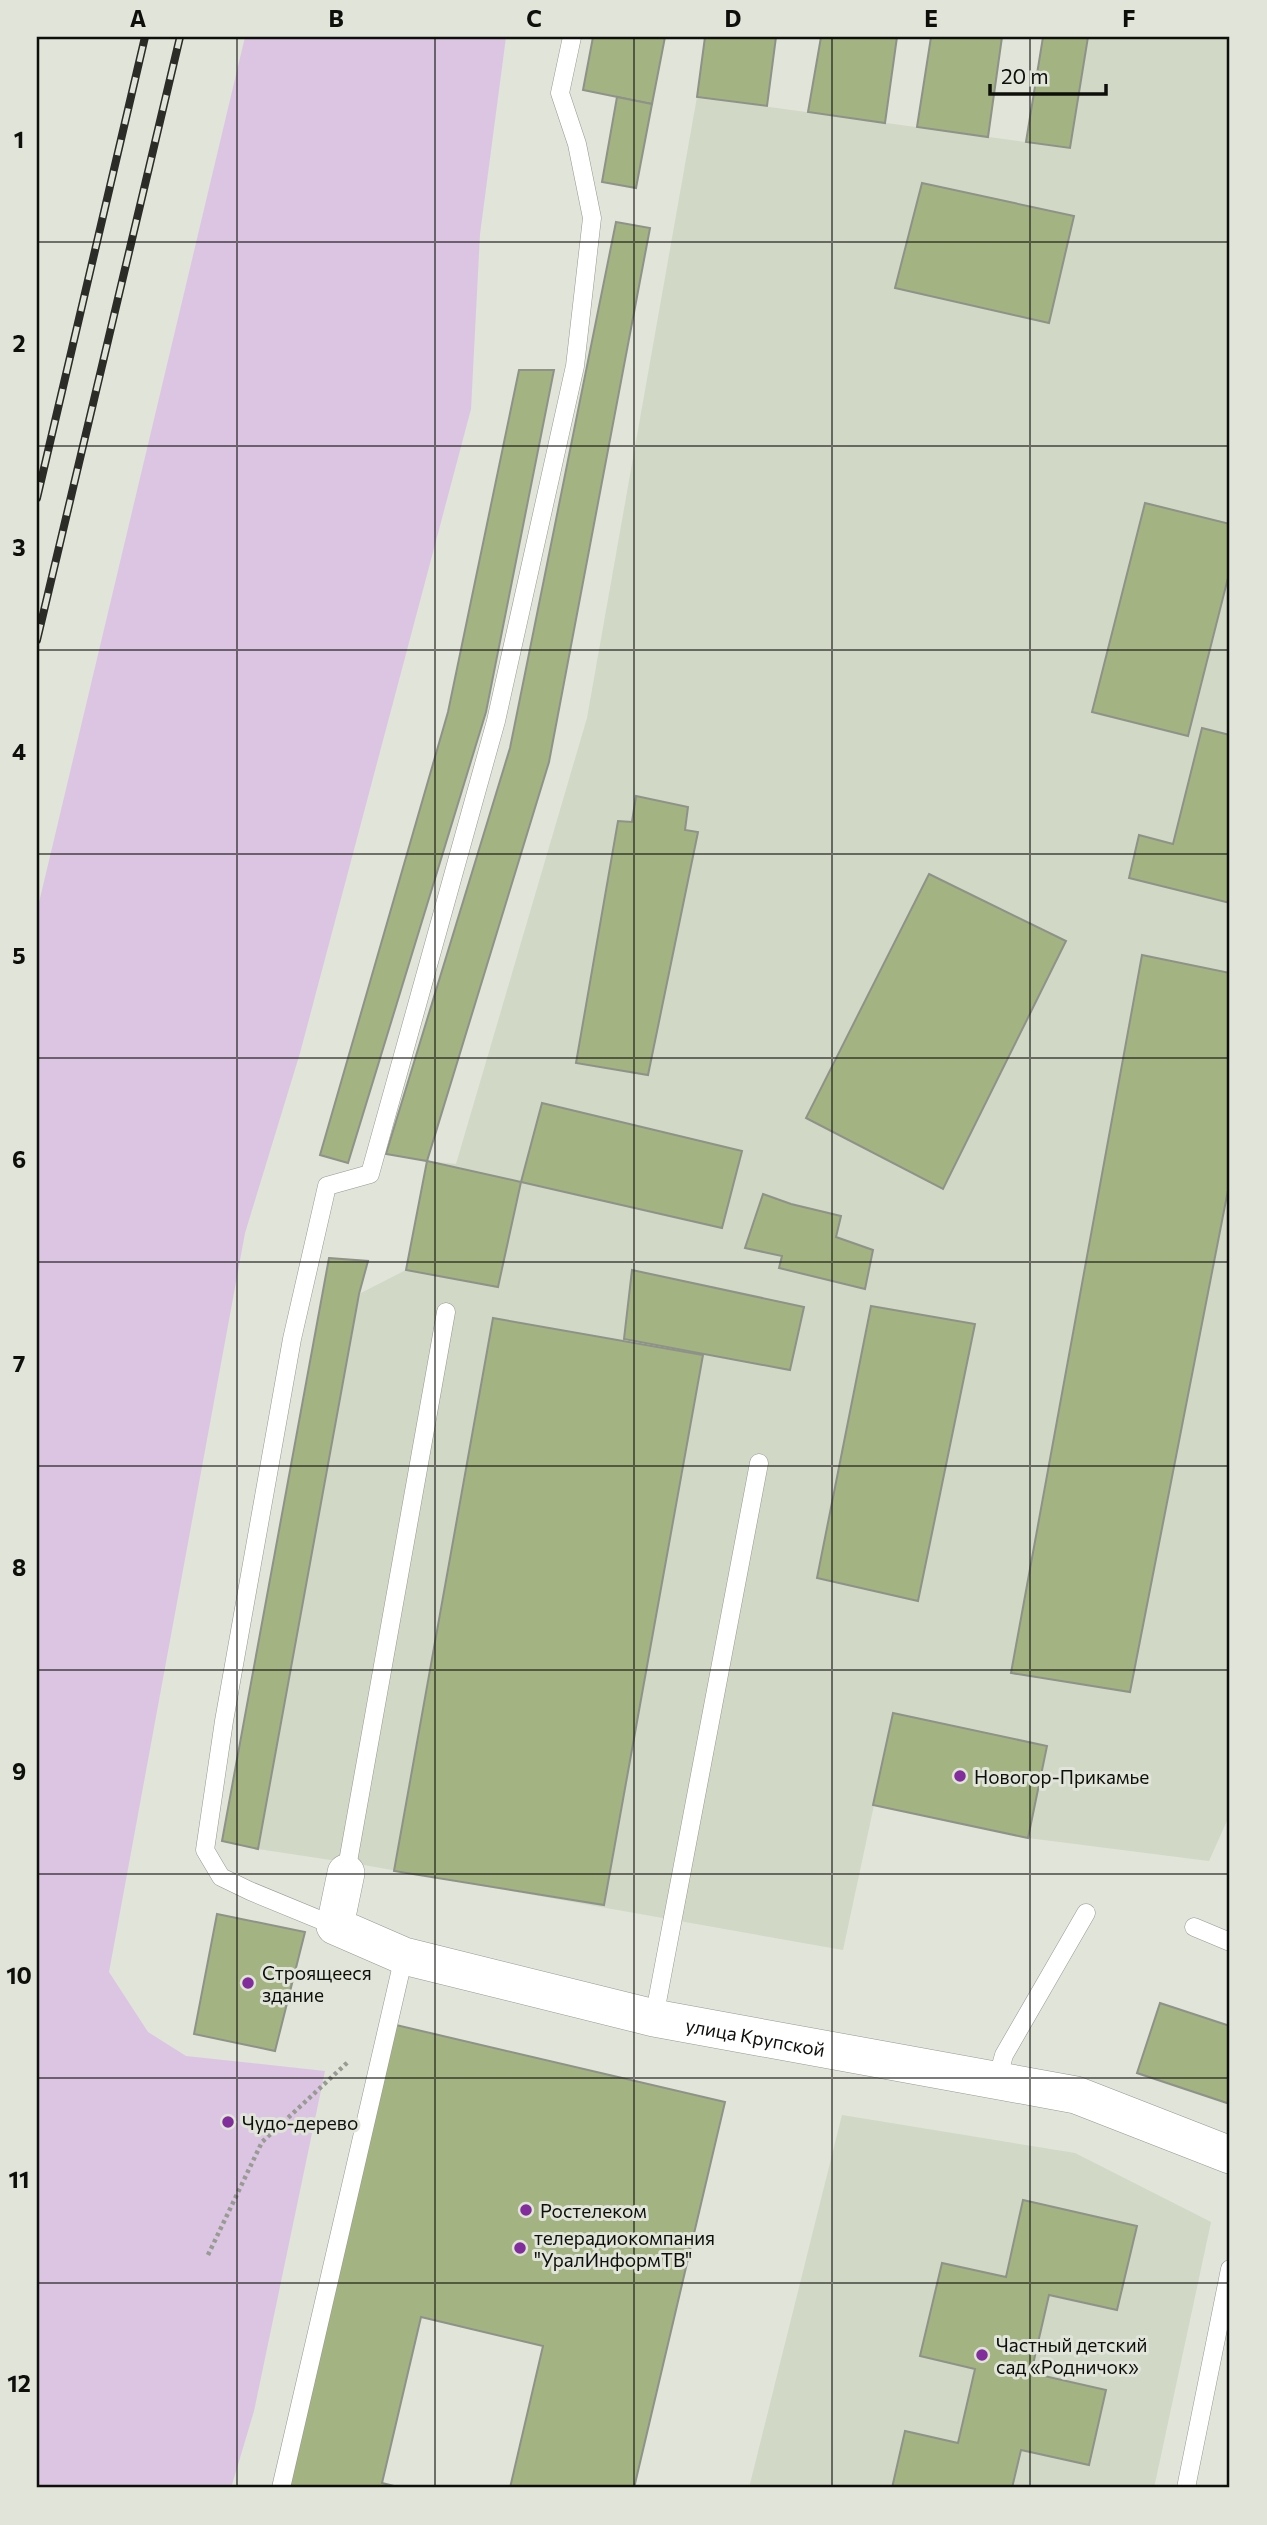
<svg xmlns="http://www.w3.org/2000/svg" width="1267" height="2525" font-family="Commissioner,sans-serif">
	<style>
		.built { fill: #d1d8c6 }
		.green { fill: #dbc5e3 }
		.building { fill: #a3b482; stroke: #8e9288; stroke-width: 2 }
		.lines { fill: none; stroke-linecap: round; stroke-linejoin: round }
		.service-casing { stroke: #95988f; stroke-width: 19 }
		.minor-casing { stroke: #95988f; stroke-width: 38 }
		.path { stroke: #989b92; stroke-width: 4.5; stroke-dasharray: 3.5 3.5; stroke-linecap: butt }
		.service { stroke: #fff; stroke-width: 18 }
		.minor { stroke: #fff; stroke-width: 37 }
		.rail-casing { stroke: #2b2c27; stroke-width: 8 }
		.rail { stroke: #e0e4d9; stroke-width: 5; stroke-dasharray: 16; stroke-linecap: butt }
		.grid { fill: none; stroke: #0e0f0b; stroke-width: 2; stroke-opacity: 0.55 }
		.poi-dot { fill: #812d9c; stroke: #e0e4d9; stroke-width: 2.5 }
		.labels { text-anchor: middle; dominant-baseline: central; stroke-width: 6; stroke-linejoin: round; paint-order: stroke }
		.poi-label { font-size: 19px; fill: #0e0f0b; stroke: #e0e4d9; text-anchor: start }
		.street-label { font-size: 19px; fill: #0e0f0b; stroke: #e0e4d9 }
		.neatline { fill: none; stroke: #0e0f0b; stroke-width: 2.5 }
		.grid-label { font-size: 23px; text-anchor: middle; font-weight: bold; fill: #0e0f0b }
	</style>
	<rect width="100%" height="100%" fill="#e0e4d9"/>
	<!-- built -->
	<g class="built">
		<polygon points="1088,37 1230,37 1230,1814 1209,1861 1028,1838 874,1805 843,1950 364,1865 258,1849 359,1294 406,1270 427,1161 456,1164 587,718 697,97 1069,148"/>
		<polygon points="842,2115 1075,2153 1211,2222 1154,2488 749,2488"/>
	</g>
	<!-- green -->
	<polygon class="green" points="245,37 506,37 480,234 471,409 300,1053 245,1233 109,1972 148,2032 186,2056 325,2071 254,2411 231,2488 37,2488 37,911"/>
	<!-- building -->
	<g class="building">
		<polygon points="593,37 665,37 652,104 583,90"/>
		<polygon points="705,37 776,37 767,106 697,97"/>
		<polygon points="821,37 897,37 885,123 808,112"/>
		<polygon points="931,37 1002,37 988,137 917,127"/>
		<polygon points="1043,37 1088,37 1070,148 1026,142"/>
		<polygon points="617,97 652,104 636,188 602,182"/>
		<polygon points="922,183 1074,216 1049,323 895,288"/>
		<polygon points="616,222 650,228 549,762 427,1161 386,1154 510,748"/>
		<polygon points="519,370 554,370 486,712 348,1163 320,1155 448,712"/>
		<polygon points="1145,503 1230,524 1230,570 1188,736 1092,712"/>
		<polygon points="1202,728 1230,735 1230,903 1129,878 1139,835 1173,844"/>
		<polygon points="636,796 688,807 685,830 698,832 648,1075 576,1063 618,821 632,822"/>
		<polygon points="929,874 1066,941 943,1189 806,1118"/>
		<polygon points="1142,955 1230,973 1230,1180 1130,1692 1011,1673"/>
		<polygon points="542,1103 742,1151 722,1228 521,1182"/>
		<polygon points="427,1161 521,1182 498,1287 406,1270"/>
		<polygon points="763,1194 791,1204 841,1216 836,1237 873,1250 865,1289 779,1268 782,1256 745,1248"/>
		<polygon points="329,1258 368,1261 359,1294 258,1849 222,1841"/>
		<polygon points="632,1270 804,1307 790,1370 624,1339"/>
		<polygon points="871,1306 975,1324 918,1601 817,1578"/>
		<polygon points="493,1318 703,1355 604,1905 394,1871"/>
		<polygon points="893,1713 1047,1746 1028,1838 873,1805"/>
		<polygon points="217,1914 305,1932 275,2051 194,2034"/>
		<polygon points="1160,2003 1230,2026 1230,2104 1137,2073"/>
		<polygon points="396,2025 725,2102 634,2488 510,2488 543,2346 421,2317 382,2483 402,2488 287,2488"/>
		<polygon points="1023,2200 1137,2226 1117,2310 1049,2295 1031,2373 1106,2390 1089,2465 1021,2450 1012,2488 892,2488 905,2431 958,2443 975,2369 920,2356 942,2263 1006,2277"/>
	</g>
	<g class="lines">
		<defs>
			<g id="service">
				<polyline points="346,1873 446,1312"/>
				<polyline points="335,1926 250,1891 221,1877 205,1850 224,1721 292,1339 327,1186 370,1174 496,721 575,366 592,218 577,144 560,93 572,37"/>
				<polyline points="1194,1927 1230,1942"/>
				<polyline points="654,2018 759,1463"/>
				<polyline points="997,2080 1004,2055 1086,1913"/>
				<polyline points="281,2488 404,1956"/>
				<polyline points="1186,2488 1230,2269"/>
			</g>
			<g id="minor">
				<path id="s1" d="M346 1873 335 1926 404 1956 654 2018 1076 2095 1230 2155"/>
			</g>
		</defs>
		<!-- service casing -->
		<use href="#service" class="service-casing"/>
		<!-- minor casing -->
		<use href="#minor" class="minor-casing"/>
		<!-- path -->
		<polyline class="path" points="208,2255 262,2142 349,2061"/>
		<!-- service -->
		<use href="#service" class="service"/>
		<!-- minor -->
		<use href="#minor" class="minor"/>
		<defs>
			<g id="rail">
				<polyline points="37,498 145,37"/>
				<polyline points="37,640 180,37"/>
			</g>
		</defs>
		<!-- rail casing -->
		<use href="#rail" class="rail-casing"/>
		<!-- rail -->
		<use href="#rail" class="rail"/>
	</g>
	<!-- grid -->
	<path class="grid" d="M237 37V2488M435 37V2488M634 37V2488M832 37V2488M1030 37V2488M37 242H1230M37 446H1230M37 650H1230M37 854H1230M37 1058H1230M37 1262H1230M37 1466H1230M37 1670H1230M37 1874H1230M37 2078H1230M37 2283H1230"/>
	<!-- markers -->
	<g class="poi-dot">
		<circle cx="960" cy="1776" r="7"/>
		<circle cx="248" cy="1983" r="7"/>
		<circle cx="228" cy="2122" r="7"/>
		<circle cx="526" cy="2210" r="7"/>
		<circle cx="520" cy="2248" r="7"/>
		<circle cx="982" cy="2355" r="7"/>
	</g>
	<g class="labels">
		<!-- poi labels -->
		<g class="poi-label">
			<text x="974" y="1776">Новогор-Прикамье</text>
			<text x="262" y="1972">Строящееся<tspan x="262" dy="22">здание</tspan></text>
			<text x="242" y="2122">Чудо-дерево</text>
			<text x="540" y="2210">Ростелеком</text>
			<text x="534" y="2237">телерадиокомпания<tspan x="534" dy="22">"УралИнформТВ"</tspan></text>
			<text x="996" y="2344">Частный детский<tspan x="996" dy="22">сад «Родничок»</tspan></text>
		</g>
		<!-- street labels -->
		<g class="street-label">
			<text stroke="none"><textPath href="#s1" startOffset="490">улица Крупской</textPath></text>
		</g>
	</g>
	<!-- border -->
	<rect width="1267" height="2525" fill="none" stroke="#e0e4d9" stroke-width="77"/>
	<!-- scale -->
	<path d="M990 84v10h116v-10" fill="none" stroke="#0e0f0b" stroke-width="3.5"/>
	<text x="1001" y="84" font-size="21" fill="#0e0f0b" stroke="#e0e4d9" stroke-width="5" paint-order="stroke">20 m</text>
	<rect x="38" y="38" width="1190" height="2448" class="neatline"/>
	<g class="grid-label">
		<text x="138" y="27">A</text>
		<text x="336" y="27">B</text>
		<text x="534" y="27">C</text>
		<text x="733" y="27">D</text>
		<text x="931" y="27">E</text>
		<text x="1129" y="27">F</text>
		<text x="19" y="148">1</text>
		<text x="19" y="352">2</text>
		<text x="19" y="556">3</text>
		<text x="19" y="760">4</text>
		<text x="19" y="964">5</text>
		<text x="19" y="1168">6</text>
		<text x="19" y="1372">7</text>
		<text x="19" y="1576">8</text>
		<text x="19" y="1780">9</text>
		<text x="19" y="1984">10</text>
		<text x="19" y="2188">11</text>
		<text x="19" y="2392">12</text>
	</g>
</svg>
